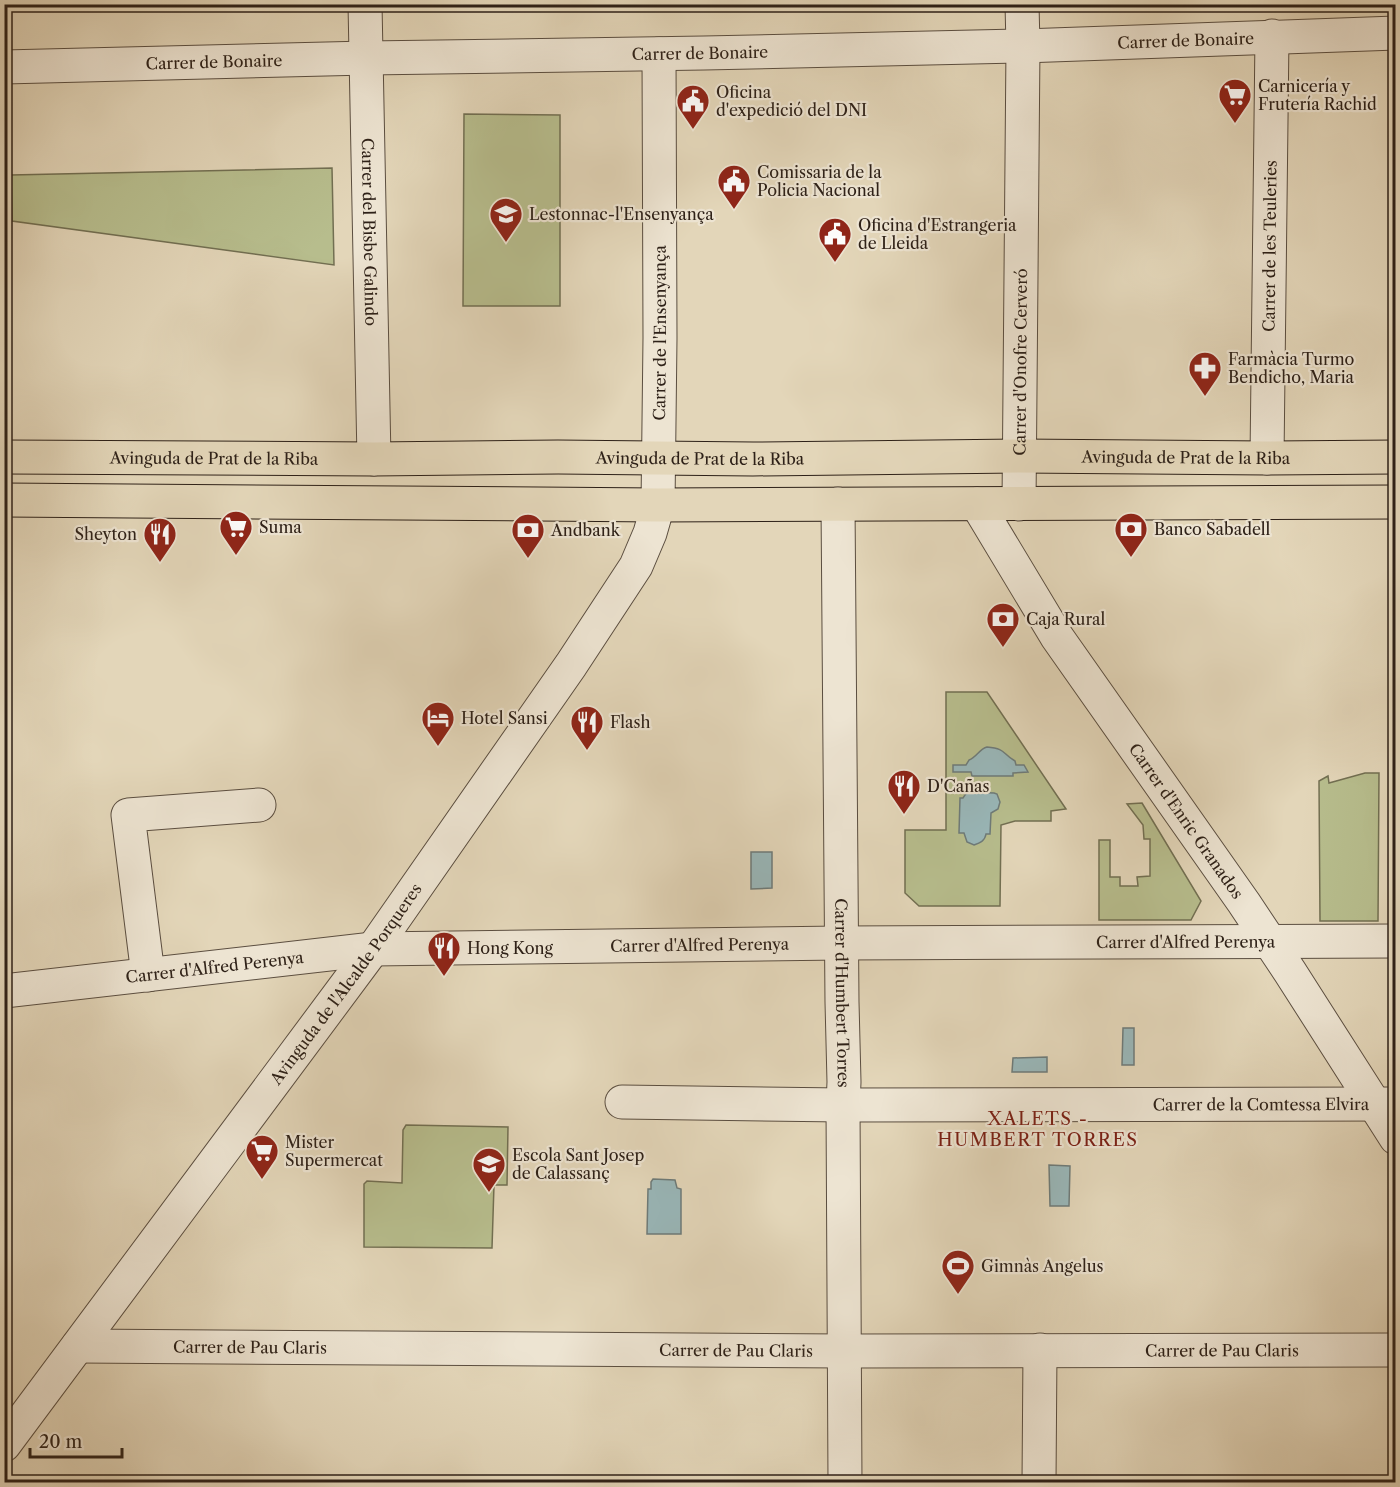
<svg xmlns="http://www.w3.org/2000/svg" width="1400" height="1487" font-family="'Libre Caslon Text',serif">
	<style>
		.green { fill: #b7bd8d; stroke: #726f52; stroke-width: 1.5 }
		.water { fill: #99b7b9; stroke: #6e7b79; stroke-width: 1.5 }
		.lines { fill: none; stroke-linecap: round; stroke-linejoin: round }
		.minor-casing { stroke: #5b4e40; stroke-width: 35 }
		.major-casing { stroke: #2e2118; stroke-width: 35 }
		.minor { stroke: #ede4d2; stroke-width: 33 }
		.major { stroke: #e3d6b9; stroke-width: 33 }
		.labels { text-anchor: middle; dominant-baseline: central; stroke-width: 4.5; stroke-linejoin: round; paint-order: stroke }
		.street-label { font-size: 16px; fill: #2e2118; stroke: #ede4d2 }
		.poi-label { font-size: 16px; fill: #2e2118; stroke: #ede4d2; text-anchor: start }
		.neighbourhood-label { font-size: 18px; letter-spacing: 1.5px; fill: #7a1f14; stroke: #ede4d2 }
	</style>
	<rect width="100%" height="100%" fill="#e3d6b9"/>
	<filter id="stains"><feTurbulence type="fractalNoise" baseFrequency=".00333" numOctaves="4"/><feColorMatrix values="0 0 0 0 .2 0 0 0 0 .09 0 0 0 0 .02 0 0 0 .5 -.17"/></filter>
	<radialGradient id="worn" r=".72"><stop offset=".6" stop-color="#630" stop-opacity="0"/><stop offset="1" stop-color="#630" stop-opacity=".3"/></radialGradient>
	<!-- green -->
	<g class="green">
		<polygon points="464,114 560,115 560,306 463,306"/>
		<polygon points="332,168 334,265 12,221 11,175"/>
		<polygon points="946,692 987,692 1066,809 1051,811 1051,821 1015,821 1001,825 1000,906 919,906 905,893 905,830 946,830"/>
		<polygon points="1365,773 1379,773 1378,921 1320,921 1319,781 1328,776 1329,783"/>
		<polygon points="1142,803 1201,901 1191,920 1099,920 1099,840 1110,840 1110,877 1120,877 1120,886 1138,886 1137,877 1150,876 1150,839 1144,839 1143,825 1127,804"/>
		<polygon points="406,1125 508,1127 507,1185 494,1185 492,1248 364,1247 364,1184 367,1181 402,1183 403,1130"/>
	</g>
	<!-- water -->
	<g class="water">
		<path d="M987 747C1007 749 1001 753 1015 761L1016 765H1024L1028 772 1013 773V776H972L971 772H953V765H966L969 760C977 757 979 749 987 747Z"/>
		<path d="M967 792 994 793 997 794 1000 802 998 809 991 813 990 834H986C985 841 980 843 974 845L967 842 964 833H959L960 798H963Z"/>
		<polygon points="751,852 772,852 772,888 751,889"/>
		<polygon points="1123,1028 1134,1028 1134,1065 1122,1065"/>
		<polygon points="1047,1057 1047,1072 1012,1072 1013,1058"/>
		<polygon points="1049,1165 1070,1166 1069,1206 1050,1206"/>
		<polygon points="653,1179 675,1180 677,1188 681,1189 681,1234 647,1234 648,1189 651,1189 651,1182"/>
	</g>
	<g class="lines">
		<defs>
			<g id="minor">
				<path id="s1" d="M365 4 374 459"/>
				<path id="s2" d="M4 67 367 58 704 53 1023 46 1396 33"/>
				<path id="s3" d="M1267 458 1272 36"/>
				<path id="s4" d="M838 504 842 1002 844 1082 843 1105 845 1482"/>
				<path id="s5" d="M977 504 1057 637 1244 903 1290 972 1396 1138"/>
				<path id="s6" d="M1019 504 1023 46 1022 4"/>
				<polyline points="148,975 128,815 259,805"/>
				<path id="s7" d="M4 991 373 949 841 943 1396 941"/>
				<path id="s8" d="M622 1102 843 1105 1396 1104"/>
				<path id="s9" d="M78 1346 844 1351 1396 1350"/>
				<path id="s10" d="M4 1445 373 949 571 665 636 566 650 533 658 505 660 338 659 54"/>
				<polyline points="1039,1482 1040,1350"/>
			</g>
			<g id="major">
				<path id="s11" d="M4 457 374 459 558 457 753 459 1019 456 1267 458 1396 457"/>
				<polyline points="4,500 658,505 1396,502"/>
			</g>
		</defs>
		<!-- minor casing -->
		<use href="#minor" class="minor-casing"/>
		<!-- major casing -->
		<use href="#major" class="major-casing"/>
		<!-- minor -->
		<use href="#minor" class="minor"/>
		<!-- major -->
		<use href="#major" class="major"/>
	</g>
	<!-- icons -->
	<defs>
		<symbol id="supermarket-pin" viewBox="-11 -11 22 30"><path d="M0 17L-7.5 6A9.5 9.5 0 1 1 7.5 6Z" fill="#8f2418" stroke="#ede4d2"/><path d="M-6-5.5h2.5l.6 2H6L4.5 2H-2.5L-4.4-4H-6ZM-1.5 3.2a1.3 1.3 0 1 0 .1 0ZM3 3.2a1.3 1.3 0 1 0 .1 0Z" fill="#fff"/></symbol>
		<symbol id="civic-pin" viewBox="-11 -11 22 30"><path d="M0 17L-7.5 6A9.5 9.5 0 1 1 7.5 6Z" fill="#8f2418" stroke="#ede4d2"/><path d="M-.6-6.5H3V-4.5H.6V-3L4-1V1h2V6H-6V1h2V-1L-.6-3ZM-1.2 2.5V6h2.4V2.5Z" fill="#fff"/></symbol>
		<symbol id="school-pin" viewBox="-11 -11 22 30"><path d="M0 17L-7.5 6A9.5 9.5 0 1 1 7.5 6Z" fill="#8f2418" stroke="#ede4d2"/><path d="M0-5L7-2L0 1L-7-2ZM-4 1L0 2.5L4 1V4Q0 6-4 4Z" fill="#fff"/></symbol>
		<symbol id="pharmacy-pin" viewBox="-11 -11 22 30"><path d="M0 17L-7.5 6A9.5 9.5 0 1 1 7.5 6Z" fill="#8f2418" stroke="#ede4d2"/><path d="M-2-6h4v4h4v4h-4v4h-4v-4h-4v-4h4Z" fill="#fff"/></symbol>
		<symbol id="bank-pin" viewBox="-11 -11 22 30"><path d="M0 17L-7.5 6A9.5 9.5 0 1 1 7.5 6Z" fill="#8f2418" stroke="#ede4d2"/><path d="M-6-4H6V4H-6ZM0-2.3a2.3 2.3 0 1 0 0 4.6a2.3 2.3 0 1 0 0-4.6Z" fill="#fff"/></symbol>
		<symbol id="restaurant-pin" viewBox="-11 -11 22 30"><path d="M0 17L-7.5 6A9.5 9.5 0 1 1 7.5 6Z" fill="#8f2418" stroke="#ede4d2"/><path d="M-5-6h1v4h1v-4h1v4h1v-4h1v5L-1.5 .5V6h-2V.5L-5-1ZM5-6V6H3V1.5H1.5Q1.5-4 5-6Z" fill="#fff"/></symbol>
		<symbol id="hotel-pin" viewBox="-11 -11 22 30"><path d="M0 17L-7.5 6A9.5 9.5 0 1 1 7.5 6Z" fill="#8f2418" stroke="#ede4d2"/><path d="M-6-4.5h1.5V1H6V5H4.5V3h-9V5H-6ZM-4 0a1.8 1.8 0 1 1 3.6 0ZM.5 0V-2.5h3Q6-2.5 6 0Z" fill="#fff"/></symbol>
		<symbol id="stadium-pin" viewBox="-11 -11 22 30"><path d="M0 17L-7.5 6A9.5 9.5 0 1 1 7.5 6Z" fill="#8f2418" stroke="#ede4d2"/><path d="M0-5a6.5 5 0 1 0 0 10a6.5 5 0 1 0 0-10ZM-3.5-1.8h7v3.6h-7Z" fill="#fff"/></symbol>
	</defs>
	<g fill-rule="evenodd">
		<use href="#supermarket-pin" x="1216" y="76" width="38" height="52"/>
		<use href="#civic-pin" x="674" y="82" width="38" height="52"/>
		<use href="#civic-pin" x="715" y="162" width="38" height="52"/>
		<use href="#school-pin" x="487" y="195" width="38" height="52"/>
		<use href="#civic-pin" x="816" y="215" width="38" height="52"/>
		<use href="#pharmacy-pin" x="1186" y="349" width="38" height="52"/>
		<use href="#supermarket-pin" x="217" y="508" width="38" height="52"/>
		<use href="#bank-pin" x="1112" y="510" width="38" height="52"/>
		<use href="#bank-pin" x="509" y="511" width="38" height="52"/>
		<use href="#restaurant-pin" x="141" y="515" width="38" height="52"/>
		<use href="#bank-pin" x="984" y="600" width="38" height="52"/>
		<use href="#hotel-pin" x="419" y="699" width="38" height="52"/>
		<use href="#restaurant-pin" x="568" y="703" width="38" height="52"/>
		<use href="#restaurant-pin" x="885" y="767" width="38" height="52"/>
		<use href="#restaurant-pin" x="425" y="929" width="38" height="52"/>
		<use href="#supermarket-pin" x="243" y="1132" width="38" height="52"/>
		<use href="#school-pin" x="470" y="1145" width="38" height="52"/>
		<use href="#stadium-pin" x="939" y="1247" width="38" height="52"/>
	</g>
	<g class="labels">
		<!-- street labels -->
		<g class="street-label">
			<text stroke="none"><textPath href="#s2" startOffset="1182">Carrer de Bonaire</textPath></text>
			<text stroke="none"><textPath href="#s2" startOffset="696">Carrer de Bonaire</textPath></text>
			<text stroke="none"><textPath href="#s2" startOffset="210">Carrer de Bonaire</textPath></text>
			<text stroke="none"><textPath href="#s1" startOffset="228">Carrer del Bisbe Galindo</textPath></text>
			<text stroke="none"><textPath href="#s3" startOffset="212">Carrer de les Teuleries</textPath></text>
			<text stroke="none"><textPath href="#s10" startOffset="1320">Carrer de l'Ensenyança</textPath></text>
			<text stroke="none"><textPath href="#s6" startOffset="142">Carrer d'Onofre Cerveró</textPath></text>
			<text stroke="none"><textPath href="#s11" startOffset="1182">Avinguda de Prat de la Riba</textPath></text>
			<text stroke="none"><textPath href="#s11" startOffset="210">Avinguda de Prat de la Riba</textPath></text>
			<text stroke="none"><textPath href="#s11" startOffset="696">Avinguda de Prat de la Riba</textPath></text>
			<text stroke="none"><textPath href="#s5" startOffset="380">Carrer d'Enric Granados</textPath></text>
			<text stroke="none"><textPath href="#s7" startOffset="1184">Carrer d'Alfred Perenya</textPath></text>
			<text stroke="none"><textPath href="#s7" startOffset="698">Carrer d'Alfred Perenya</textPath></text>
			<text stroke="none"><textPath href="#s7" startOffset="212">Carrer d'Alfred Perenya</textPath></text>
			<text stroke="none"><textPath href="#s10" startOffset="574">Avinguda de l'Alcalde Porqueres</textPath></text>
			<text stroke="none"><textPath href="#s4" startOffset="489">Carrer d'Humbert Torres</textPath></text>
			<text stroke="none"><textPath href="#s8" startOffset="639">Carrer de la Comtessa Elvira</textPath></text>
			<text stroke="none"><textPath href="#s9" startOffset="172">Carrer de Pau Claris</textPath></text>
			<text stroke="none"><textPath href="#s9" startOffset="658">Carrer de Pau Claris</textPath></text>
			<text stroke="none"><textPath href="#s9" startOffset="1144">Carrer de Pau Claris</textPath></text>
		</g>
		<!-- poi labels -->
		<g class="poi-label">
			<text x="1258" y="86">Carnicería y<tspan x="1258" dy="18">Frutería Rachid</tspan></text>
			<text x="716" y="92">Oficina<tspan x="716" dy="18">d'expedició del DNI</tspan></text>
			<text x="757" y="172">Comissaria de la<tspan x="757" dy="18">Policia Nacional</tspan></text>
			<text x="529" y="214">Lestonnac-l'Ensenyança</text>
			<text x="858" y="225">Oficina d'Estrangeria<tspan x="858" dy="18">de Lleida</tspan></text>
			<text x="1228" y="359">Farmàcia Turmo<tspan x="1228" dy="18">Bendicho, Maria</tspan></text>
			<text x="259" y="527">Suma</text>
			<text x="1154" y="529">Banco Sabadell</text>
			<text x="551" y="530">Andbank</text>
			<text x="137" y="534" text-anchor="end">Sheyton</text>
			<text x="1026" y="619">Caja Rural</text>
			<text x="461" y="718">Hotel Sansi</text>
			<text x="610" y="722">Flash</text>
			<text x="927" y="786">D'Cañas</text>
			<text x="467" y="948">Hong Kong</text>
			<text x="285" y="1142">Mister<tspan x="285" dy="18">Supermercat</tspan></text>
			<text x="512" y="1155">Escola Sant Josep<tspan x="512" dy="18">de Calassanç</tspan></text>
			<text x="981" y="1266">Gimnàs Angelus</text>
		</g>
		<!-- neighbourhood labels -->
		<g class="neighbourhood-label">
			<text x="1038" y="1119">XALETS -<tspan x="1038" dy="21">HUMBERT TORRES</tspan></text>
		</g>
	</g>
	<!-- margin -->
	<rect width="1400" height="1487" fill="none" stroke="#e3d6b9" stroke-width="24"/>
	<rect x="6" y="6" width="1388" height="1475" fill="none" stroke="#2e2118" stroke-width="3"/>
	<rect x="12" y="12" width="1376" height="1463" fill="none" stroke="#2e2118" stroke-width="1.5"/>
	<!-- scale -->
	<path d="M30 1448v9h92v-9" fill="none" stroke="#2e2118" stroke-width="3"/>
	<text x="39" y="1448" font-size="18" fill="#2e2118" stroke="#ede4d2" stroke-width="4.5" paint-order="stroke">20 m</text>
	<rect width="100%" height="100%" filter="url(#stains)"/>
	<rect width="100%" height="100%" fill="url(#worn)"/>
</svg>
